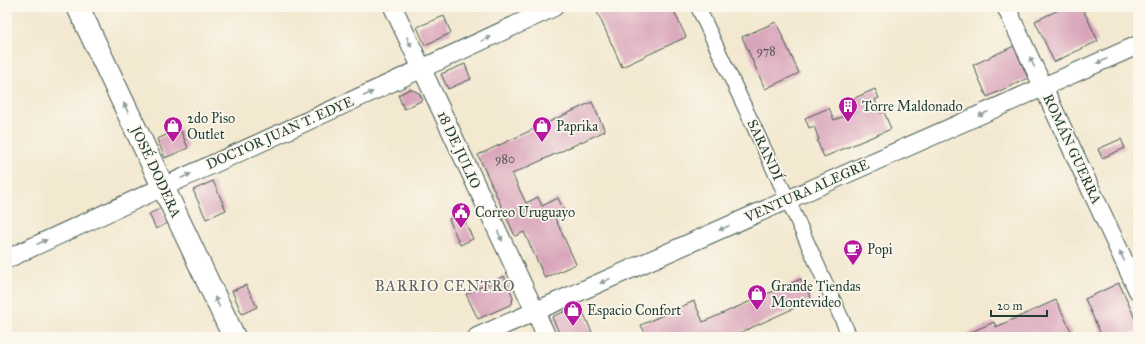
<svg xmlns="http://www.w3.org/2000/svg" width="1145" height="344" font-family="'IM FELL Great Primer',serif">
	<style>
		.building { fill: #d9a4ba }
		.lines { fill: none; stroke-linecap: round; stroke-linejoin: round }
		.pedestrian-casing { stroke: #3f574b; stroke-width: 16 }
		.minor-casing { stroke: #3f574b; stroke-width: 20 }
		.tertiary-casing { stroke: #3f574b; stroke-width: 24 }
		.pedestrian { stroke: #fff; stroke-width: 14 }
		.minor { stroke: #fff; stroke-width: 18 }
		.tertiary { stroke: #fff; stroke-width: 22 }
		.oneway { fill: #8f9e9a }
		.labels { text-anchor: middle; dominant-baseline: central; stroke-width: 3.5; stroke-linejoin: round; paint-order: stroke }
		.number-label { font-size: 12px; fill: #4e5756 }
		.poi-label { font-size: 14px; fill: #1f3d34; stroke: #fbf7ec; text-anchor: start }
		.street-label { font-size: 14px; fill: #1f3d34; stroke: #fbf7ec }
		.neighbourhood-label { font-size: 15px; letter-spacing: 1px; fill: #606163; stroke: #fbf7ec }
	</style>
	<rect width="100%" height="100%" fill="#fbf7ec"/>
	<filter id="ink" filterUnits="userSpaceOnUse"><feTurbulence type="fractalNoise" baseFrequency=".025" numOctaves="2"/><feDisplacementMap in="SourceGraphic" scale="8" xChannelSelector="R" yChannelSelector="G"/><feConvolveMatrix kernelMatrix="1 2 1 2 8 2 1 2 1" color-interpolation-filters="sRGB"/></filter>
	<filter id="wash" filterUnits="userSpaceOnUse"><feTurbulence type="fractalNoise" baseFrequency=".012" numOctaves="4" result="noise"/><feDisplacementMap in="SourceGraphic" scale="16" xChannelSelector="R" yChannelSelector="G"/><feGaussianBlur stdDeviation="0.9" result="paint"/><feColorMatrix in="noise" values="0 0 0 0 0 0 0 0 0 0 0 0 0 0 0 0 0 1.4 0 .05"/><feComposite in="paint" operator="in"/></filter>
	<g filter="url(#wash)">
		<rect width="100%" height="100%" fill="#f3e8d0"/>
		<g id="blocks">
			<!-- building -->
			<g class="building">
				<polygon points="595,7 672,7 686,37 622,67"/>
				<polygon points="1065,7 1082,7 1098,41 1054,62 1035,21"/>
				<polygon points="444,16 451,33 425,45 417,27"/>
				<polygon points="776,22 799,73 765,89 742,37"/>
				<polygon points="1014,46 1028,78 987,97 973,65"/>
				<polygon points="465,64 471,79 448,89 441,74"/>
				<polygon points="410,89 419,93 423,100 404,109 398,95"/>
				<polygon points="875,89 879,98 875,100 880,113 884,112 891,129 824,157 817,141 819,140 814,126 809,128 805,118 829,108 834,120 855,112 850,100"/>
				<polygon points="592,102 605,131 512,174 526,203 538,197 542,206 558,198 565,213 555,218 576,264 545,278 524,232 515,236 478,155"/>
				<polygon points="180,129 188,148 165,158 157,139"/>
				<polygon points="1121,139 1125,148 1102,158 1098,149"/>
				<polygon points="213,181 226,210 206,219 193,190"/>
				<polygon points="161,208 168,223 156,229 149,214"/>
				<polygon points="461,213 473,239 460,245 449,219"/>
				<polygon points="504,276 513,297 512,304 478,319 466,294"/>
				<polygon points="801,279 812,300 731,337 647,337 641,325 694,301 703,322"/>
				<polygon points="1119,283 1138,325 1138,330 1122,337 1102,337 1085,299"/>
				<polygon points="246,285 257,307 242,314 232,291"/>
				<polygon points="1056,300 1074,337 960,337 994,322 996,327"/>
				<polygon points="580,305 594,337 561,337 552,317"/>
			</g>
		</g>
	</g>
	<g filter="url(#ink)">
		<use href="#blocks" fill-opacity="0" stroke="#3f574b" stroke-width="1"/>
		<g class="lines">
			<defs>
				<polyline id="pedestrian" points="698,7 788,200 850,337"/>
				<g id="minor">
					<polyline points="393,7 547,337"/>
					<polyline points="1006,7 1138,291"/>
					<path d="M7 259C189 174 372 93 554 7"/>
					<polyline points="477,337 1138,45"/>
				</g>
				<polyline id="tertiary" points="78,7 234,337"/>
			</defs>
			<!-- pedestrian casing -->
			<use href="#pedestrian" class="pedestrian-casing"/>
			<!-- minor casing -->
			<use href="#minor" class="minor-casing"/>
			<!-- tertiary casing -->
			<use href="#tertiary" class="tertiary-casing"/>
			<!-- pedestrian -->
			<use href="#pedestrian" class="pedestrian"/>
			<!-- minor -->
			<use href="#minor" class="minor"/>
			<!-- tertiary -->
			<use href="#tertiary" class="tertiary"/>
		</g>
		<!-- one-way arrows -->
		<defs><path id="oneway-solid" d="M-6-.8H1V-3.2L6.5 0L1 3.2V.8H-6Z"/></defs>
		<g class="oneway">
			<use href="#oneway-solid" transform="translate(486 39) rotate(-25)"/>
			<use href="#oneway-solid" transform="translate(409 42) rotate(66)"/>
			<use href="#oneway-solid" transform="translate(1102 61) rotate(156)"/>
			<use href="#oneway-solid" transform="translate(1032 62) rotate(-115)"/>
			<use href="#oneway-solid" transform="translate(368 94) rotate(-24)"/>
			<use href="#oneway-solid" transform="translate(126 108) rotate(-115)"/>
			<use href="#oneway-solid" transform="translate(983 114) rotate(156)"/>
			<use href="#oneway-solid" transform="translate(186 176) rotate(-24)"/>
			<use href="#oneway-solid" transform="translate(724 228) rotate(156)"/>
			<use href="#oneway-solid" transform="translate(500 236) rotate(65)"/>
			<use href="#oneway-solid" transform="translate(42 242) rotate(-25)"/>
			<use href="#oneway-solid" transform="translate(1122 256) rotate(-115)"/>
			<use href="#oneway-solid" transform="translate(605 281) rotate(156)"/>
			<use href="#oneway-solid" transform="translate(217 302) rotate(-115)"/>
		</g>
	</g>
	<!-- icons -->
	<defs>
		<symbol id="building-pin" viewBox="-11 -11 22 30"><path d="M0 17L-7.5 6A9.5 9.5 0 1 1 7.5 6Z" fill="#b5179e" stroke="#fbf7ec"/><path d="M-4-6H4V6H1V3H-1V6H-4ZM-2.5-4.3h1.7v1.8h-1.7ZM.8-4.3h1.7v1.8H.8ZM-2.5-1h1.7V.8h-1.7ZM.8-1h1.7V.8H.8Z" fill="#fff"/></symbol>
		<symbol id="shop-pin" viewBox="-11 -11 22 30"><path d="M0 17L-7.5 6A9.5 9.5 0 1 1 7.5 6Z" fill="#b5179e" stroke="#fbf7ec"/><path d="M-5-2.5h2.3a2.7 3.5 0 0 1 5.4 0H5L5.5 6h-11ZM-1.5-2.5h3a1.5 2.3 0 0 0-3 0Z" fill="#fff"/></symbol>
		<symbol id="civic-pin" viewBox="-11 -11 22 30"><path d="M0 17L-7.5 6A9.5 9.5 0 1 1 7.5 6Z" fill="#b5179e" stroke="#fbf7ec"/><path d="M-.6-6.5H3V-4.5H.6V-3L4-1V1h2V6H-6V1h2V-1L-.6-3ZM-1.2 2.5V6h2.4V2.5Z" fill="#fff"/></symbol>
		<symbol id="cafe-pin" viewBox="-11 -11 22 30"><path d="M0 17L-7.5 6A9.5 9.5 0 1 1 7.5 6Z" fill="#b5179e" stroke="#fbf7ec"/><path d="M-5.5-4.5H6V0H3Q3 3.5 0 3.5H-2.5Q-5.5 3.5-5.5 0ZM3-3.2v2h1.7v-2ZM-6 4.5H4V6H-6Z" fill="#fff"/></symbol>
	</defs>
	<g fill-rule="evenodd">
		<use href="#building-pin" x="837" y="95" width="22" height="30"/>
		<use href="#shop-pin" x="162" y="115" width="22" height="30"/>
		<use href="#shop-pin" x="531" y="115" width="22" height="30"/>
		<use href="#civic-pin" x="450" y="201" width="22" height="30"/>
		<use href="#cafe-pin" x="842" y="238" width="22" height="30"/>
		<use href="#shop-pin" x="746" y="283" width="22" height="30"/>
		<use href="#shop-pin" x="562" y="299" width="22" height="30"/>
	</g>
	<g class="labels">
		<!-- number labels -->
		<g class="number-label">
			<text x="766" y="51">978</text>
			<text x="505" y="159">980</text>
		</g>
		<!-- poi labels -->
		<g class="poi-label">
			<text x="862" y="106">Torre Maldonado</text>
			<text x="187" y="118">2do Piso<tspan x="187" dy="16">Outlet</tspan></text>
			<text x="556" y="126">Paprika</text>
			<text x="475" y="212">Correo Uruguayo</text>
			<text x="867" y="249">Popi</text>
			<text x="771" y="286">Grande Tiendas<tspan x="771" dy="16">Montevideo</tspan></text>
			<text x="587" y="310">Espacio Confort</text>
		</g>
		<!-- street labels -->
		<g class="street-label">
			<text transform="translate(280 133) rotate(-24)">DOCTOR JUAN T. EDYE</text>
			<text transform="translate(1072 149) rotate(65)">ROMÁN GUERRA</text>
			<text transform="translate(459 150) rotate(65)">18 DE JULIO</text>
			<text transform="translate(765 150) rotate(65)">SARANDÍ</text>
			<text transform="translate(156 172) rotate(65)">JOSÉ DODERA</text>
			<text transform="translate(807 191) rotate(-24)">VENTURA ALEGRE</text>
		</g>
		<!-- neighbourhood labels -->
		<g class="neighbourhood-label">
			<text x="445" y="286">BARRIO CENTRO</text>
		</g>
	</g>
	<!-- margin -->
	<rect width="1145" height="344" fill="none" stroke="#fbf7ec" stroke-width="24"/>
	<!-- scale -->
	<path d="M991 310v6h56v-6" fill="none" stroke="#1f3d34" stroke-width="2"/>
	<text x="997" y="310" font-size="12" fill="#1f3d34" stroke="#fbf7ec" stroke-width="3" paint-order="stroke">20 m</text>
</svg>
